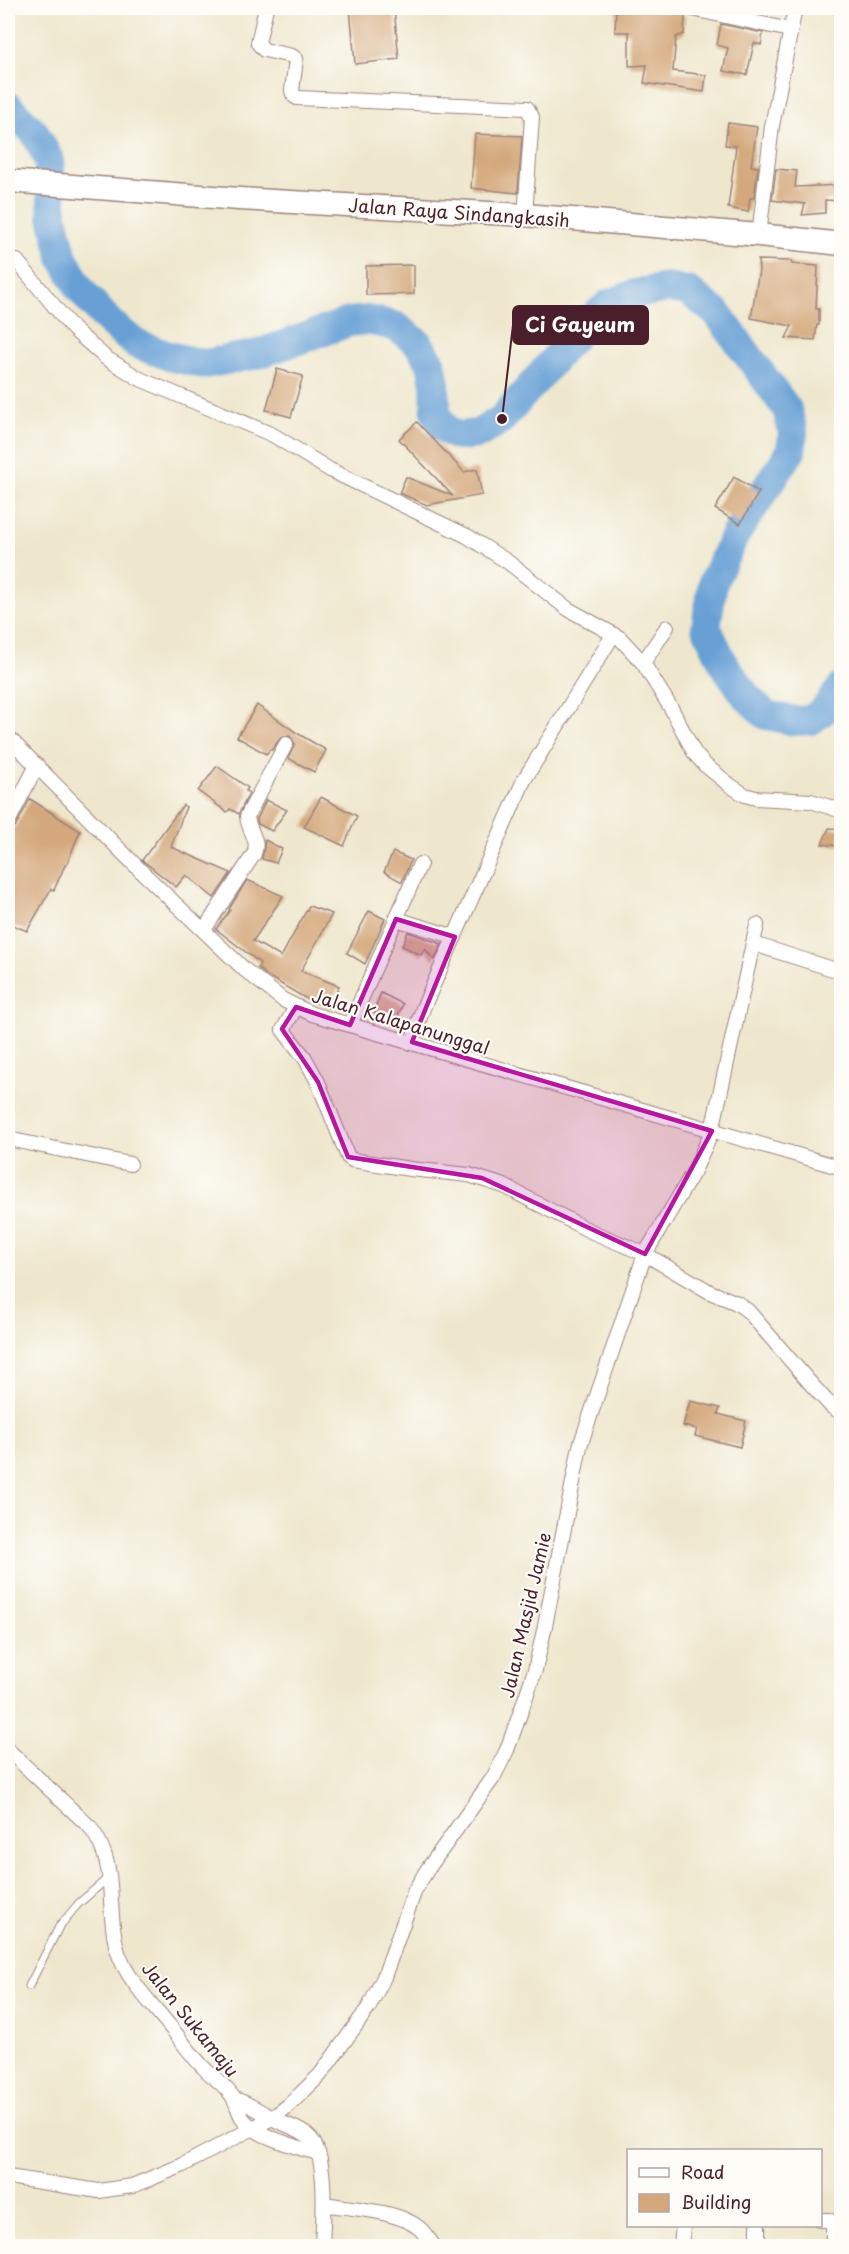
<svg xmlns="http://www.w3.org/2000/svg" width="849" height="2254" font-family="'Playpen Sans',sans-serif">
	<style>
		.lines { fill: none; stroke-linecap: round; stroke-linejoin: round }
		.river { stroke: #67a0d6; stroke-width: 30 }
		.building { fill: #d4a87b }
		.service-casing { stroke: #9c837c; stroke-width: 9 }
		.minor-casing { stroke: #9c837c; stroke-width: 16 }
		.trunk-casing { stroke: #9c837c; stroke-width: 25 }
		.service { stroke: #fff; stroke-width: 7 }
		.minor { stroke: #fff; stroke-width: 14 }
		.trunk { stroke: #fff; stroke-width: 22 }
		.marked { fill: #b5179e; fill-opacity: 0.2; stroke: #b5179e; stroke-width: 4.5; stroke-linejoin: round }
		.labels { text-anchor: middle; dominant-baseline: central; stroke-width: 4.5; stroke-linejoin: round; paint-order: stroke }
		.street-label { font-size: 18px; fill: #4a1f2b; stroke: #fdfcf7 }
		.leader { fill: none; stroke: #4a1f2b; stroke-width: 2 }
		.callout-dot { fill: #4a1f2b; stroke: #fdfcf7; stroke-width: 2 }
		.callout { fill: #4a1f2b; stroke: #4a1f2b; stroke-width: 2 }
		.callout-label { font-size: 20px; text-anchor: middle; font-weight: bold; fill: #fff }
	</style>
	<rect width="100%" height="100%" fill="#fdfcf7"/>
	<filter id="ink" filterUnits="userSpaceOnUse"><feTurbulence type="fractalNoise" baseFrequency=".0167" numOctaves="2"/><feDisplacementMap in="SourceGraphic" scale="12" xChannelSelector="R" yChannelSelector="G"/><feConvolveMatrix kernelMatrix="1 2 1 2 8 2 1 2 1" color-interpolation-filters="sRGB"/></filter>
	<filter id="wash" filterUnits="userSpaceOnUse"><feTurbulence type="fractalNoise" baseFrequency=".008" numOctaves="4" result="noise"/><feDisplacementMap in="SourceGraphic" scale="24" xChannelSelector="R" yChannelSelector="G"/><feGaussianBlur stdDeviation="1.35" result="paint"/><feColorMatrix in="noise" values="0 0 0 0 0 0 0 0 0 0 0 0 0 0 0 0 0 1.4 0 .05"/><feComposite in="paint" operator="in"/></filter>
	<g filter="url(#wash)">
		<rect width="100%" height="100%" fill="#efe7cd"/>
		<g class="lines">
			<!-- river -->
			<polyline class="river" points="8,106 35,133 49,160 53,217 63,258 80,289 110,323 136,344 172,357 205,364 258,354 349,322 368,320 395,326 418,343 431,363 435,384 436,413 446,430 458,436 478,434 502,419 584,325 609,304 635,294 666,288 688,291 717,313 787,409 793,432 791,451 735,535 713,582 706,627 725,666 747,697 766,715 795,721 811,720 824,710 842,687"/>
		</g>
		<g id="blocks">
			<!-- building -->
			<g class="building">
				<polygon points="350,8 394,8 399,59 355,64"/>
				<polygon points="616,8 679,8 682,14 685,16 684,34 676,37 673,71 706,75 704,92 644,83 647,65 629,66 629,32 615,32"/>
				<polygon points="721,24 763,33 761,45 754,43 747,75 723,71 728,48 717,45"/>
				<polygon points="728,123 757,127 751,166 758,167 754,198 750,198 748,212 728,208 736,146 725,145"/>
				<polygon points="475,134 522,136 518,193 471,188"/>
				<polygon points="776,169 797,171 795,187 842,185 842,201 825,200 825,213 802,215 805,204 772,200"/>
				<polygon points="758,260 791,261 792,264 818,266 816,309 819,309 819,325 817,325 815,340 786,338 792,326 751,318 759,270"/>
				<polygon points="414,265 414,294 366,295 366,266"/>
				<polygon points="277,369 303,376 291,417 266,410"/>
				<polygon points="417,422 464,472 477,469 482,495 427,505 399,493 406,477 453,496 399,439"/>
				<polygon points="734,477 759,492 740,524 715,509"/>
				<polygon points="257,705 297,733 326,750 314,772 288,758 295,744 290,736 281,737 272,750 271,749 266,754 237,737"/>
				<polygon points="217,766 248,788 246,791 249,793 239,814 230,809 227,812 198,791"/>
				<polygon points="321,797 357,816 344,846 304,827"/>
				<polygon points="30,799 80,831 66,866 65,865 54,890 51,889 27,931 8,923 8,832 16,826"/>
				<polygon points="266,800 287,810 272,831 258,824 257,819"/>
				<polygon points="183,805 186,807 171,847 231,873 214,898 186,875 176,887 142,860"/>
				<polygon points="829,828 841,829 839,846 822,844"/>
				<polygon points="265,840 282,849 276,863 262,859"/>
				<polygon points="393,852 411,860 402,882 384,872"/>
				<polygon points="247,880 283,896 253,941 281,957 309,906 332,914 301,971 339,986 329,1008 305,998 269,977 258,968 260,963 216,929 230,910 229,909"/>
				<polygon points="369,911 385,919 365,964 347,953"/>
				<polygon points="408,932 442,944 434,960 425,949 421,955 402,946"/>
				<polygon points="381,993 403,1004 396,1020 373,1012"/>
				<polygon points="690,1401 720,1408 718,1414 746,1421 740,1447 695,1436 697,1429 683,1426"/>
			</g>
		</g>
	</g>
	<g filter="url(#ink)">
		<use href="#blocks" fill-opacity="0" stroke="#9c837c" stroke-width="1.5"/>
		<g class="lines">
			<defs>
				<polyline id="service" points="29,1986 59,1927 78,1904 108,1878"/>
				<g id="minor">
					<polyline points="266,8 258,43 264,50 292,56 296,59 292,91 294,96 297,98 527,108 532,117 525,215"/>
					<polyline points="688,8 790,30"/>
					<polyline points="759,235 772,126 795,8"/>
					<polyline points="17,261 73,329 106,358 140,379 273,435 330,470 467,536 508,562 568,609 620,638 643,663 671,708 695,754 705,765 731,786 745,795 756,798 811,801 842,811"/>
					<polyline points="643,663 667,627"/>
					<polyline points="8,737 142,872 245,970 283,1000 312,1014 842,1168"/>
					<polyline points="8,822 37,765"/>
					<polyline points="396,919 455,937"/>
					<path d="M204 930 254 854C260 839 248 831 247 816L286 744"/>
					<polyline points="754,944 842,972"/>
					<polyline points="296,1007 283,1030 305,1058 318,1082 348,1157 352,1160 410,1169 469,1175 504,1186 588,1230 645,1254 710,1292 737,1303 748,1311 811,1384 832,1407 842,1413"/>
					<polyline points="350,1025 420,864"/>
					<polyline points="412,1042 423,1008 524,780 613,635"/>
					<polyline points="8,1139 130,1164"/>
					<path d="M8 1750 90 1827C120 1867 105 1905 117 1949 125 1977 150 2002 168 2024 180 2038 190 2054 203 2067 212 2077 228 2087 234 2099 240 2111 238 2116 250 2126 262 2137 302 2149 318 2153"/>
					<path d="M234 2099C250 2103 261 2113 276 2120 286 2125 301 2129 309 2137 329 2155 323 2221 322 2246"/>
					<polyline points="8,2177 99,2191 132,2186 181,2166 272,2118 288,2106 320,2075 369,2007 384,1977 415,1890 427,1870 493,1778 507,1750 521,1711 535,1670 545,1626 580,1446 645,1254 694,1171 712,1131 757,925"/>
					<path d="M324 2204C352 2209 397 2210 419 2228 425 2233 429 2240 434 2246"/>
					<polyline points="820,2220 829,2220 833,2224 833,2246"/>
					<polyline points="681,2246 683,2226"/>
					<polyline points="758,2246 758,2226"/>
				</g>
				<polyline id="trunk" points="8,181 239,199 525,215 759,235 842,244"/>
			</defs>
			<!-- service casing -->
			<use href="#service" class="service-casing"/>
			<!-- minor casing -->
			<use href="#minor" class="minor-casing"/>
			<!-- trunk casing -->
			<use href="#trunk" class="trunk-casing"/>
			<!-- service -->
			<use href="#service" class="service"/>
			<!-- minor -->
			<use href="#minor" class="minor"/>
			<!-- trunk -->
			<use href="#trunk" class="trunk"/>
		</g>
	</g>
	<!-- marked area -->
	<path class="marked" d="M396 919 455 937 412 1042 712 1131 645 1254 482 1178 348 1157 318 1082 282 1029 296 1007 350 1025Z"/>
	<g class="labels">
		<!-- street labels -->
		<g class="street-label">
			<text transform="translate(459 212) rotate(4)">Jalan Raya Sindangkasih</text>
			<text transform="translate(401 1021) rotate(17)">Jalan Kalapanunggal</text>
			<text transform="translate(525 1615) rotate(-77)">Jalan Masjid Jamie</text>
			<text transform="translate(191 2019) rotate(51)">Jalan Sukamaju</text>
		</g>
	</g>
	<!-- callouts -->
	<path class="leader" d="M502 419L513 325"/>
	<circle class="callout-dot" cx="502" cy="419" r="6"/>
	<rect class="callout" x="513" y="306" width="135" height="38" rx="6"/>
	<g class="callout-label">
		<text x="580" y="332">Ci Gayeum</text>
	</g>
	<!-- margin -->
	<rect width="849" height="2254" fill="none" stroke="#fdfcf7" stroke-width="30"/>
	<!-- legend -->
	<rect x="627" y="2149" width="195" height="78" fill="#fdfcf7" stroke="#b5a4a5" stroke-width="1.5"/>
	<rect x="639" y="2168" width="30" height="9" fill="#ffffff" stroke="#b5a4a5" stroke-width="1.5"/>
	<text x="681" y="2179" font-size="18" fill="#4a1f2b">Road</text>
	<rect x="639" y="2194" width="30" height="18" fill="#d4a87b" stroke="#b5a4a5" stroke-width="1.5"/>
	<text x="681" y="2209" font-size="18" fill="#4a1f2b">Building</text>
</svg>
